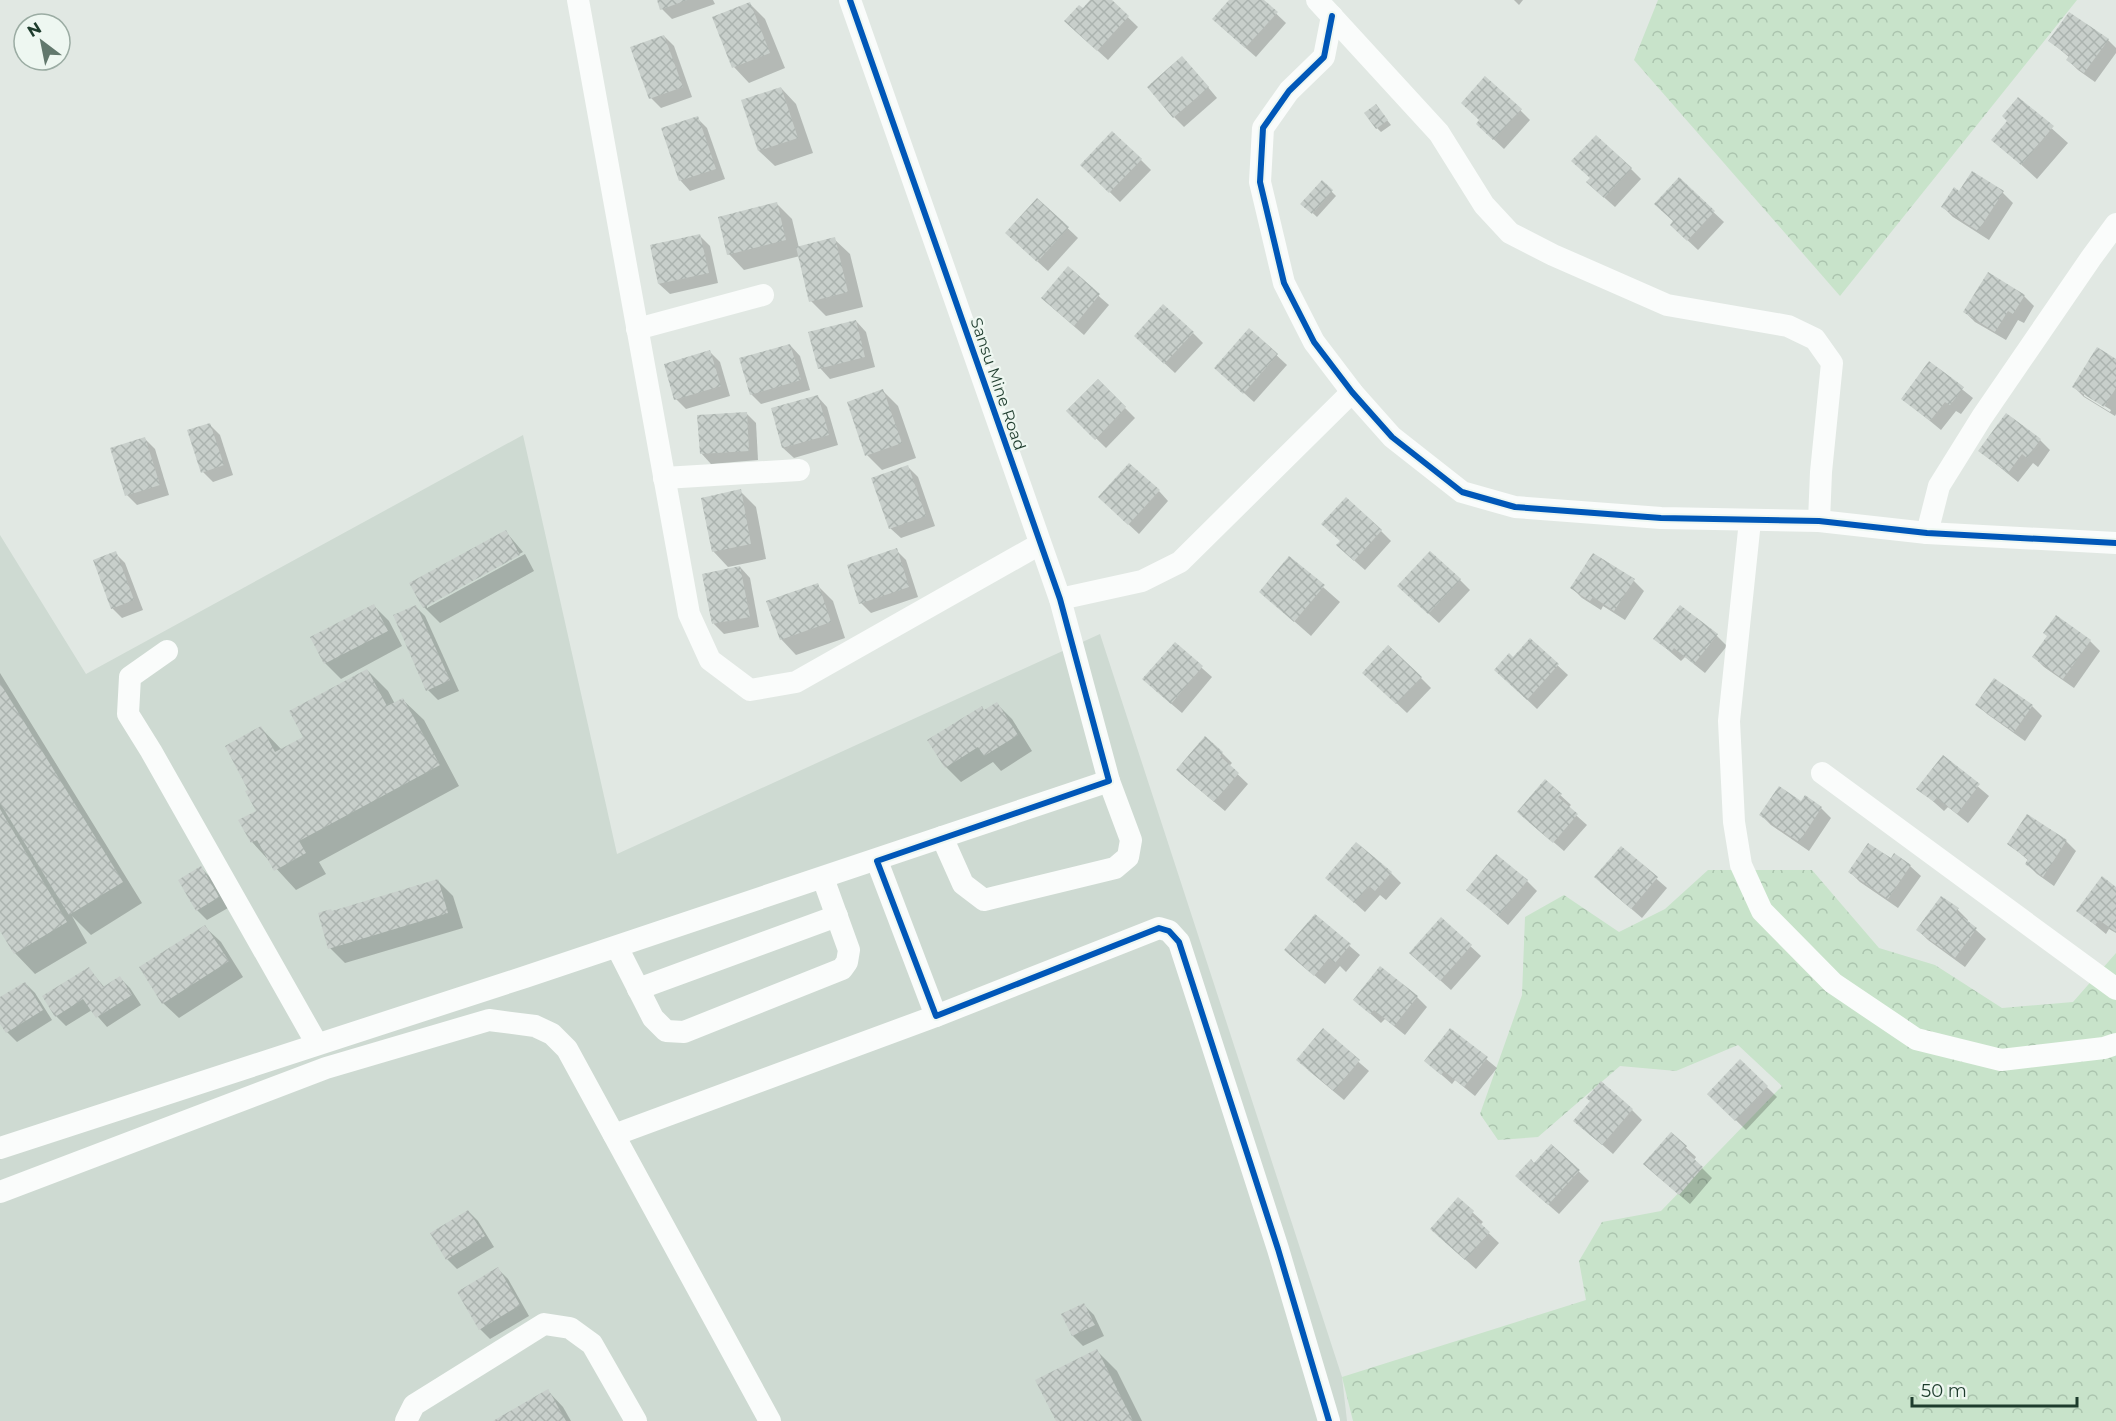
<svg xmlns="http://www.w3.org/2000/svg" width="2116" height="1421" font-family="Montserrat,sans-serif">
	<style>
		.built { fill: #cedad2 }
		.forest { fill: url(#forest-crowns) }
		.shadow { fill: #0003; fill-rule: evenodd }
		.building { fill: url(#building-cross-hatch) }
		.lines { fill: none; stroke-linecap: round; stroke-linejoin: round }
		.minor { stroke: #fafcfb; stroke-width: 22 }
		.cycleway-casing { stroke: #eef7f1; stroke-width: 10 }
		.cycleway { stroke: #0057b8; stroke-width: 6 }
		.labels { text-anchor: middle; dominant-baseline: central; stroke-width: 4.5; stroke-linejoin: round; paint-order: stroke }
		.street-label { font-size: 16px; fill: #1e3c2d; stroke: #eef7f1 }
	</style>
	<defs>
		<pattern id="forest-crowns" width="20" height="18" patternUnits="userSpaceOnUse" patternTransform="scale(1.5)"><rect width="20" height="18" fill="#c8e3ca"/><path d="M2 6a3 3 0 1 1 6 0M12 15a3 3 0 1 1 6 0" fill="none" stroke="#abc4ae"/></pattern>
		<pattern id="building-cross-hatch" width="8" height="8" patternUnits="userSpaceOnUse" patternTransform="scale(1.5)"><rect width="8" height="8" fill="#c8cfcb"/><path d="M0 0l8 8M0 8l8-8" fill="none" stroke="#abb3af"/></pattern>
	</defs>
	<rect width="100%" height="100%" fill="#e1e8e3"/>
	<!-- built -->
	<polygon class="built" points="523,435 617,854 1100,634 1342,1377 1347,1421 0,1421 0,535 86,674"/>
	<!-- forest -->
	<g class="forest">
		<polygon points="1658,0 2077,0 1840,296 1634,60"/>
		<polygon points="1708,870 1812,870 1879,948 1935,965 2002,1008 2073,1002 2116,953 2116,1421 1353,1421 1342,1377 1586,1300 1579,1261 1602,1222 1661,1211 1782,1086 1738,1045 1676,1071 1620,1066 1538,1137 1498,1140 1480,1114 1522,995 1525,917 1564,895 1619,932 1665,909"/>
	</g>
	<!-- shadow -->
	<g class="shadow">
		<polygon points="658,0 713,0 715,4 672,19 662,9"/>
		<polygon points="1092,0 1110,0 1138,27 1108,60 1076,31 1083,10"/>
		<polygon points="1231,0 1262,0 1286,23 1256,57 1224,29"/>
		<polygon points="1514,0 1523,0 1519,5"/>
		<polygon points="750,4 765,19 785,68 749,83 734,67"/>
		<polygon points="664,36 674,46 692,97 661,108 651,98"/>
		<polygon points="2108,40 2116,48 2116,53 2095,82 2078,70 2068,60 2070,58 2050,41"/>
		<polygon points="1192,68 1217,98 1184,127 1174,117"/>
		<polygon points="781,88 796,104 813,153 775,166 759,151 743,101"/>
		<polygon points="2019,99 2068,143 2037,179 1993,139 2009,121"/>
		<polygon points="1520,110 1530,120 1504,149 1488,134"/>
		<polygon points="1380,111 1391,125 1381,132 1377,128"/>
		<polygon points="697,118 707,128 725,179 690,191 680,180"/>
		<polygon points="1141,160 1151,170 1120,202 1082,165"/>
		<polygon points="1631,169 1641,179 1615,207 1598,192"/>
		<polygon points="1973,173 2003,193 2013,203 1989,240 1953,217 1943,207 1960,193"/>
		<polygon points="1679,180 1724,222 1698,250 1682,235 1675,222"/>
		<polygon points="1322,182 1336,196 1317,217 1303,204"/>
		<polygon points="1038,200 1078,238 1048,271 1017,243"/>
		<polygon points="776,203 792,219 799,248 834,239 850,254 863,307 826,316 811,301 800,256 744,270 729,254"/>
		<polygon points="700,236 710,246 718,283 670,294 659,284 651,247"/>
		<polygon points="1068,269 1109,305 1084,335 1053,308"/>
		<polygon points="2024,296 2034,306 2024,323 2018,320 2006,340 1975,322 1965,312"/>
		<polygon points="856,321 866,332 875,367 830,379 820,368"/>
		<polygon points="1249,330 1287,365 1254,402 1226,377"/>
		<polygon points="1193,333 1203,343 1175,373 1146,346"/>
		<polygon points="790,345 800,356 810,390 761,404 751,394"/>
		<polygon points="710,352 720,362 730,396 686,409 676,399"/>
		<path d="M2116 361V414L2115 416 2084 397 2074 387ZM2084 393 2111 410 2110 412 2084 396Z"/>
		<polygon points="1929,363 1973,398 1961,414 1956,411 1941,430 1902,398"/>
		<polygon points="1098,381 1135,418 1106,448 1068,411"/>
		<polygon points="883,391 898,406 916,458 882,470 867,455"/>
		<polygon points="817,396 827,407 838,445 794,458 783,448 773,409"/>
		<polygon points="746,413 756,423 758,460 711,464 701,453"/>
		<polygon points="209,424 220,435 233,475 213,482 203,472"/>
		<polygon points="145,439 155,449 169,495 137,505 127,495"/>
		<polygon points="2040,440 2050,450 2038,467 2033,463 2018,482 1980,451"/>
		<polygon points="908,467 918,477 935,526 901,538 890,528"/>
		<polygon points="740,491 756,507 766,559 728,567 713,551"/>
		<polygon points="1159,491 1168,501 1139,534 1110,507"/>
		<polygon points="1381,531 1391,541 1365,570 1348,555 1341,541"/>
		<polygon points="506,532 523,552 427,604 427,608 525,554 534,571 440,623 424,607 411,584"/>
		<polygon points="896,550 906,560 918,597 871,613 861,603"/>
		<polygon points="115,553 125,563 143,610 122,618 112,608"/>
		<polygon points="1594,555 1634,581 1644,591 1625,620 1603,606 1601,610 1582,598 1572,588"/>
		<polygon points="1290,558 1340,602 1311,636 1261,592"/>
		<polygon points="740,567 750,578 759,627 724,634 714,624 704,575"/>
		<polygon points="1460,580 1470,590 1439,623 1409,596"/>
		<polygon points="817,585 833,601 845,638 796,655 781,639"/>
		<polygon points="373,605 389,621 402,646 341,679 325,663 312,638"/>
		<polygon points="415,606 425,616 459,691 438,700 428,690"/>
		<polygon points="1717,636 1727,646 1705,673 1685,657 1681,661 1655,639"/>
		<polygon points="2049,636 2090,641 2100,651 2074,688 2044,667 2034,657"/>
		<polygon points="1530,640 1568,675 1537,709 1506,680 1513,659"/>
		<polygon points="1175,644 1212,677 1182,713 1154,689"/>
		<polygon points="367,670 388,691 395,704 403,700 424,720 459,786 319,862 326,874 296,890 252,842 258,811 250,790 261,728 282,750 305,737"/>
		<polygon points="0,673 142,903 91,935 72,916 87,943 35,974 15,953 0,928"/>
		<polygon points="1421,678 1431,688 1407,713 1374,682"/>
		<polygon points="1994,680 2032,706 2042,716 2025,741 1987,714 1977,704"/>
		<polygon points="997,704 1012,719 1032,751 1001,771 993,762 961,782 946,767"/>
		<polygon points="1222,753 1232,763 1229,766 1248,784 1225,811 1188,780"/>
		<polygon points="1943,757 1989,796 1968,823 1948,807 1944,811 1918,788"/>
		<polygon points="1546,782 1571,805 1568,808 1587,825 1564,851 1529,821"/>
		<polygon points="1805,797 1821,808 1831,818 1809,851 1771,825 1761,815 1802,803"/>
		<polygon points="2027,816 2066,841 2076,851 2054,886 2037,874 2027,864 2029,861 2009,844"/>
		<polygon points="1621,848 1667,888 1642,918 1606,887"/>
		<polygon points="1894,855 1910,866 1921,876 1898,908 1860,882 1850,872 1891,860"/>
		<polygon points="201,868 211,878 228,908 207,920 197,910"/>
		<polygon points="1391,873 1401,883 1386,900 1380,895 1365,912 1327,878"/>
		<polygon points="438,881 453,896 463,928 345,963 330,948 332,913"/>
		<polygon points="1527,881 1537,891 1508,925 1468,890"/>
		<polygon points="2116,888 2116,933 2109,929 2106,934 2078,911"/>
		<polygon points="1942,898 1958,910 1968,920 1967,922 1986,939 1965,967 1928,940 1918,930"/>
		<polygon points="1315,916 1360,955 1346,972 1340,966 1325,984 1296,960"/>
		<polygon points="1441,919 1481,956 1451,990 1421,963"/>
		<polygon points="205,927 221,942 243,977 179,1018 163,1003"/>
		<polygon points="89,969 105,988 120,978 130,988 141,1005 107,1027 92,1010 66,1026 56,1016"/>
		<polygon points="25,983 35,993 52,1020 17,1042 7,1032 0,1021 0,999"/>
		<polygon points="1417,997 1427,1007 1405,1035 1385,1019 1381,1023 1355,1000"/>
		<polygon points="1451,1030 1497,1068 1475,1096 1455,1080 1452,1084 1426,1061"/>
		<polygon points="1323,1031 1369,1071 1344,1100 1308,1070"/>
		<polygon points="1740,1061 1777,1097 1746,1130 1709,1094"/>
		<polygon points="1632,1110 1642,1120 1613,1154 1575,1121"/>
		<polygon points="1671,1134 1696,1157 1694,1160 1712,1178 1690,1204 1655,1174"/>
		<polygon points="1552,1146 1589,1181 1559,1214 1527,1186 1534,1165"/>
		<polygon points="1458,1199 1483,1222 1480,1225 1499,1243 1476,1269 1442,1239"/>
		<polygon points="468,1211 478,1221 494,1247 457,1269 447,1259"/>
		<polygon points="498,1269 508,1279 529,1316 490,1339 480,1329"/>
		<polygon points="1084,1305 1094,1315 1104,1336 1083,1346 1073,1336"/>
		<polygon points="1097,1351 1117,1371 1142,1421 1058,1421"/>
		<polygon points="548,1391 563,1407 571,1421 496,1421"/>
	</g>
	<!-- building -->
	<g class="building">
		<polygon points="657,0 687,0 660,10"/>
		<polygon points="1090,0 1112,0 1129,16 1097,51 1064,21 1079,5 1083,8"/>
		<polygon points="1229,0 1264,0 1278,12 1245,48 1212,19"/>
		<polygon points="750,2 770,53 732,68 712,17"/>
		<polygon points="2069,12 2109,39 2084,73 2066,60 2069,56 2048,41"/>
		<polygon points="664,35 683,87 649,99 630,47"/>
		<polygon points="1182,56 1209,87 1173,118 1147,87"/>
		<polygon points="1485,76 1522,109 1493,140 1476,124 1479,120 1461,103"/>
		<polygon points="781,87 798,138 758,151 741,100"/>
		<polygon points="2018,97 2054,126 2021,165 1991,140 2007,121 2002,116"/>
		<polygon points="1376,104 1388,120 1376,129 1364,113"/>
		<polygon points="698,116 716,169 679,181 661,128"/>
		<polygon points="1112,131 1142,159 1109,193 1080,165"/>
		<polygon points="1596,135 1632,168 1604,198 1586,182 1590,178 1571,161"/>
		<polygon points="1972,171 2004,191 1978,231 1941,207 1954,187 1959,191"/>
		<polygon points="1679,177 1715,211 1687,241 1670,225 1673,221 1654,204"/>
		<polygon points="1322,180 1333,190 1312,214 1300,204"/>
		<polygon points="1037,198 1069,227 1037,262 1005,233"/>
		<polygon points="777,202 786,240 727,255 718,217"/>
		<polygon points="700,234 709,273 658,284 650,245"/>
		<polygon points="835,237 848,292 809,302 796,247"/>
		<polygon points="1068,266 1100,294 1074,326 1041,298"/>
		<polygon points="1988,272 2025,295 2013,314 2008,311 1995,332 1963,312"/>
		<polygon points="1163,304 1194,332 1164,364 1134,336"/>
		<polygon points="856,320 865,357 818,369 808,332"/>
		<polygon points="1249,328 1278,354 1243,394 1214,368"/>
		<polygon points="790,344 801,380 750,395 739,358"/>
		<polygon points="2097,347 2116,359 2116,388 2104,407 2072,387"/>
		<polygon points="710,350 721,386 674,400 664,364"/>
		<polygon points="1929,361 1964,387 1950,405 1945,402 1930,421 1901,399"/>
		<polygon points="1098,379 1126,407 1095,440 1066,411"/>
		<polygon points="883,389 902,443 865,456 847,402"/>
		<polygon points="818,395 829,435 782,448 771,408"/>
		<polygon points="747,412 749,451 700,454 697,415"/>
		<polygon points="2006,413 2041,439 2027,458 2022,454 2008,473 1978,451"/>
		<polygon points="210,423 224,465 201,473 187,430"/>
		<polygon points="145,437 160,485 125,496 110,448"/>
		<polygon points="1129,463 1160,490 1128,525 1098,497"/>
		<polygon points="908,465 926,516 889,529 871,478"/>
		<polygon points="741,489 751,544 712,552 701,498"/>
		<polygon points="1346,497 1382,530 1354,561 1336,545 1340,541 1321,524"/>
		<polygon points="506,530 520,555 423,608 409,583"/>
		<polygon points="897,548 909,587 859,604 847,565"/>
		<polygon points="116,551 134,600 111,609 93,560"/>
		<polygon points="1430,551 1461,579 1428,614 1397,586"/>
		<polygon points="1593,553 1635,579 1614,611 1593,597 1590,601 1570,588"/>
		<polygon points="1289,556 1325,585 1294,622 1259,592"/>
		<polygon points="740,566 750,617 712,624 702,574"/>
		<polygon points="818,583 831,622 780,640 766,601"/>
		<polygon points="374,604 388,631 324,664 310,637"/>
		<polygon points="416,605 450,680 426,691 393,615"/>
		<polygon points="1680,605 1718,634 1694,664 1674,648 1671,652 1653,639"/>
		<polygon points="2056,615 2091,640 2063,679 2032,657 2047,636 2043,633"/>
		<polygon points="1530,638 1559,664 1527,700 1494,670 1509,653 1513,657"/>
		<polygon points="1175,642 1203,666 1171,704 1142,679"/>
		<polygon points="1388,645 1422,677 1396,704 1362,673"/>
		<polygon points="367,669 387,706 403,698 440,765 299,841 306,853 274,871 257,840 251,843 238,820 256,811 245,791 248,790 225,746 261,726 275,752 303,737 289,711"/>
		<polygon points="1994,678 2033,705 2014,732 1975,705"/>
		<polygon points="0,683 123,882 69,915 0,803"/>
		<polygon points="997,702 1018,735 984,756 978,747 945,768 927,740 982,706 984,710"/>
		<polygon points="1205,736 1223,752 1220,756 1239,773 1214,802 1176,770"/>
		<polygon points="1943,755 1980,784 1957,814 1937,798 1934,802 1916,789"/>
		<polygon points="1545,779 1562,794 1558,797 1578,814 1553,843 1517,812"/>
		<polygon points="1779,786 1801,801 1805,795 1822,807 1799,842 1759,815"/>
		<polygon points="0,809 67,922 14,954 0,931"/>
		<polygon points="2027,814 2067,840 2043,877 2025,864 2028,859 2007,844"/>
		<polygon points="1356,842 1392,872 1375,891 1369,886 1354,903 1325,878"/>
		<polygon points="1868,843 1891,858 1894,853 1911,865 1888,899 1848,872"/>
		<polygon points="1621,846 1658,877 1631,909 1594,877"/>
		<polygon points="1496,854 1528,880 1498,916 1466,890"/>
		<polygon points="201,866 219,897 196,911 178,880"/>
		<polygon points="2102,876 2116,887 2116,932 2099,920 2095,925 2076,911"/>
		<polygon points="438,879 448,913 328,949 318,913 331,909 332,911"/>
		<polygon points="1941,896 1959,908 1956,912 1977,928 1955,958 1916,930"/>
		<polygon points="1315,914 1351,944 1335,963 1329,958 1314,976 1284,950"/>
		<polygon points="1441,917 1472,945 1440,981 1409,953"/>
		<polygon points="205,925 229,961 162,1004 139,967"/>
		<polygon points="1380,966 1418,996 1394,1026 1374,1010 1370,1014 1353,1000"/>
		<polygon points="89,967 103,987 120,976 132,995 96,1018 83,999 55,1017 42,996"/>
		<polygon points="25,982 43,1010 6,1033 0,1024 0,997"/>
		<polygon points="1323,1028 1360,1060 1334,1091 1296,1060"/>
		<polygon points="1450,1028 1488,1057 1464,1087 1444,1071 1441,1075 1424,1061"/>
		<polygon points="1740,1059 1768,1086 1735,1121 1707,1094"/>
		<polygon points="1601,1081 1633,1109 1602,1145 1573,1121 1590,1101 1586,1098"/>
		<polygon points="1671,1132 1687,1146 1684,1150 1703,1167 1679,1195 1643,1164"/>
		<polygon points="1551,1144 1580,1170 1548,1205 1515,1176 1531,1159 1534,1163"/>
		<polygon points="1458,1197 1474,1211 1471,1215 1490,1232 1465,1260 1430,1229"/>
		<polygon points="468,1210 485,1236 446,1260 430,1233"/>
		<polygon points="498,1267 520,1305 479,1330 457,1292"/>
		<polygon points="1084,1303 1095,1325 1072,1336 1061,1314"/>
		<polygon points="1097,1349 1133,1421 1056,1421 1035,1380"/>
		<polygon points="548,1389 566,1421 493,1421"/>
	</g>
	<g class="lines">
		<!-- minor -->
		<g class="minor">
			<polyline points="578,0 689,614 710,660 750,690 796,682 1040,544"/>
			<polyline points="850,0 1060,599 1109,781 1131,840 1128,857 1115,868 984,900 963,884 942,837"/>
			<polyline points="1317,0 1439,133 1484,205 1510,233 1553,255 1667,305 1788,326 1815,339 1832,363 1821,472 1819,521"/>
			<polyline points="1332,16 1324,57 1289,91 1263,128 1260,182 1284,283 1314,342 1352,392 1392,437 1462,492 1515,507 1661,518 1819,521 1927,533 2116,543"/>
			<polyline points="637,329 763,295"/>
			<polyline points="664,478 799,470"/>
			<polyline points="1750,521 1729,721 1734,822 1741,865 1762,911 1833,983 1916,1039 2001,1060 2104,1048 2116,1044"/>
			<polyline points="1927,533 1939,486 1982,417 2091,258 2116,224"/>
			<polyline points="1060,599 1142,581 1180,562 1352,392"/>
			<polyline points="167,651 130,677 128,714 151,751 317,1044"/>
			<polyline points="1822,773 2116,989"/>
			<polyline points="877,861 936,1016 1159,928 1169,931 1179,942 1278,1249 1329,1421"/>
			<polyline points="617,947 653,1018 666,1031 684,1032 842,969 847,962 849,950 823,878"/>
			<polyline points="638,989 837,916"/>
			<polyline points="614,1135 936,1016"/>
			<polyline points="0,1148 525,977 1109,781"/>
			<polyline points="0,1192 326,1068 489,1020 535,1026 552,1034 567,1049 770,1421"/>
			<polyline points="406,1421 414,1405 544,1324 570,1328 592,1344 636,1421"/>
		</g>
		<defs>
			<g id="cycleway">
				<polyline points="850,0 1060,599 1109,781 877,861 936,1016 1159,928 1169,931 1179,942 1278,1249 1329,1421"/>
				<polyline points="1332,16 1324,57 1289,91 1263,128 1260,182 1284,283 1314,342 1352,392 1392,437 1462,492 1515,507 1661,518 1819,521 1927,533 2116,543"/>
			</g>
		</defs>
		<!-- cycleway casing -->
		<use href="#cycleway" class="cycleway-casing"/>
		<!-- cycleway -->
		<use href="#cycleway" class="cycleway"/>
	</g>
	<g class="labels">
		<!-- street labels -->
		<g class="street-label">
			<text transform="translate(998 384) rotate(71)">Sansu Mine Road</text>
		</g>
	</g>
	<!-- north arrow -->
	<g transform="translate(42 42) rotate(328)"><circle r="28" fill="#eef7f1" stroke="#9baca3" stroke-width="1.5"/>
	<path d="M0-4.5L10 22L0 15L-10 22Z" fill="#62786d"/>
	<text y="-9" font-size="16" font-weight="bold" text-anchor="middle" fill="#1e3c2d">N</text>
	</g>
	<!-- scale -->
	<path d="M1912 1397v9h165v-9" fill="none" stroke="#1e3c2d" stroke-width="3"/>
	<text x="1921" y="1397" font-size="18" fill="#1e3c2d" stroke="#eef7f1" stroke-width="4.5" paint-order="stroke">50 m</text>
</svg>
